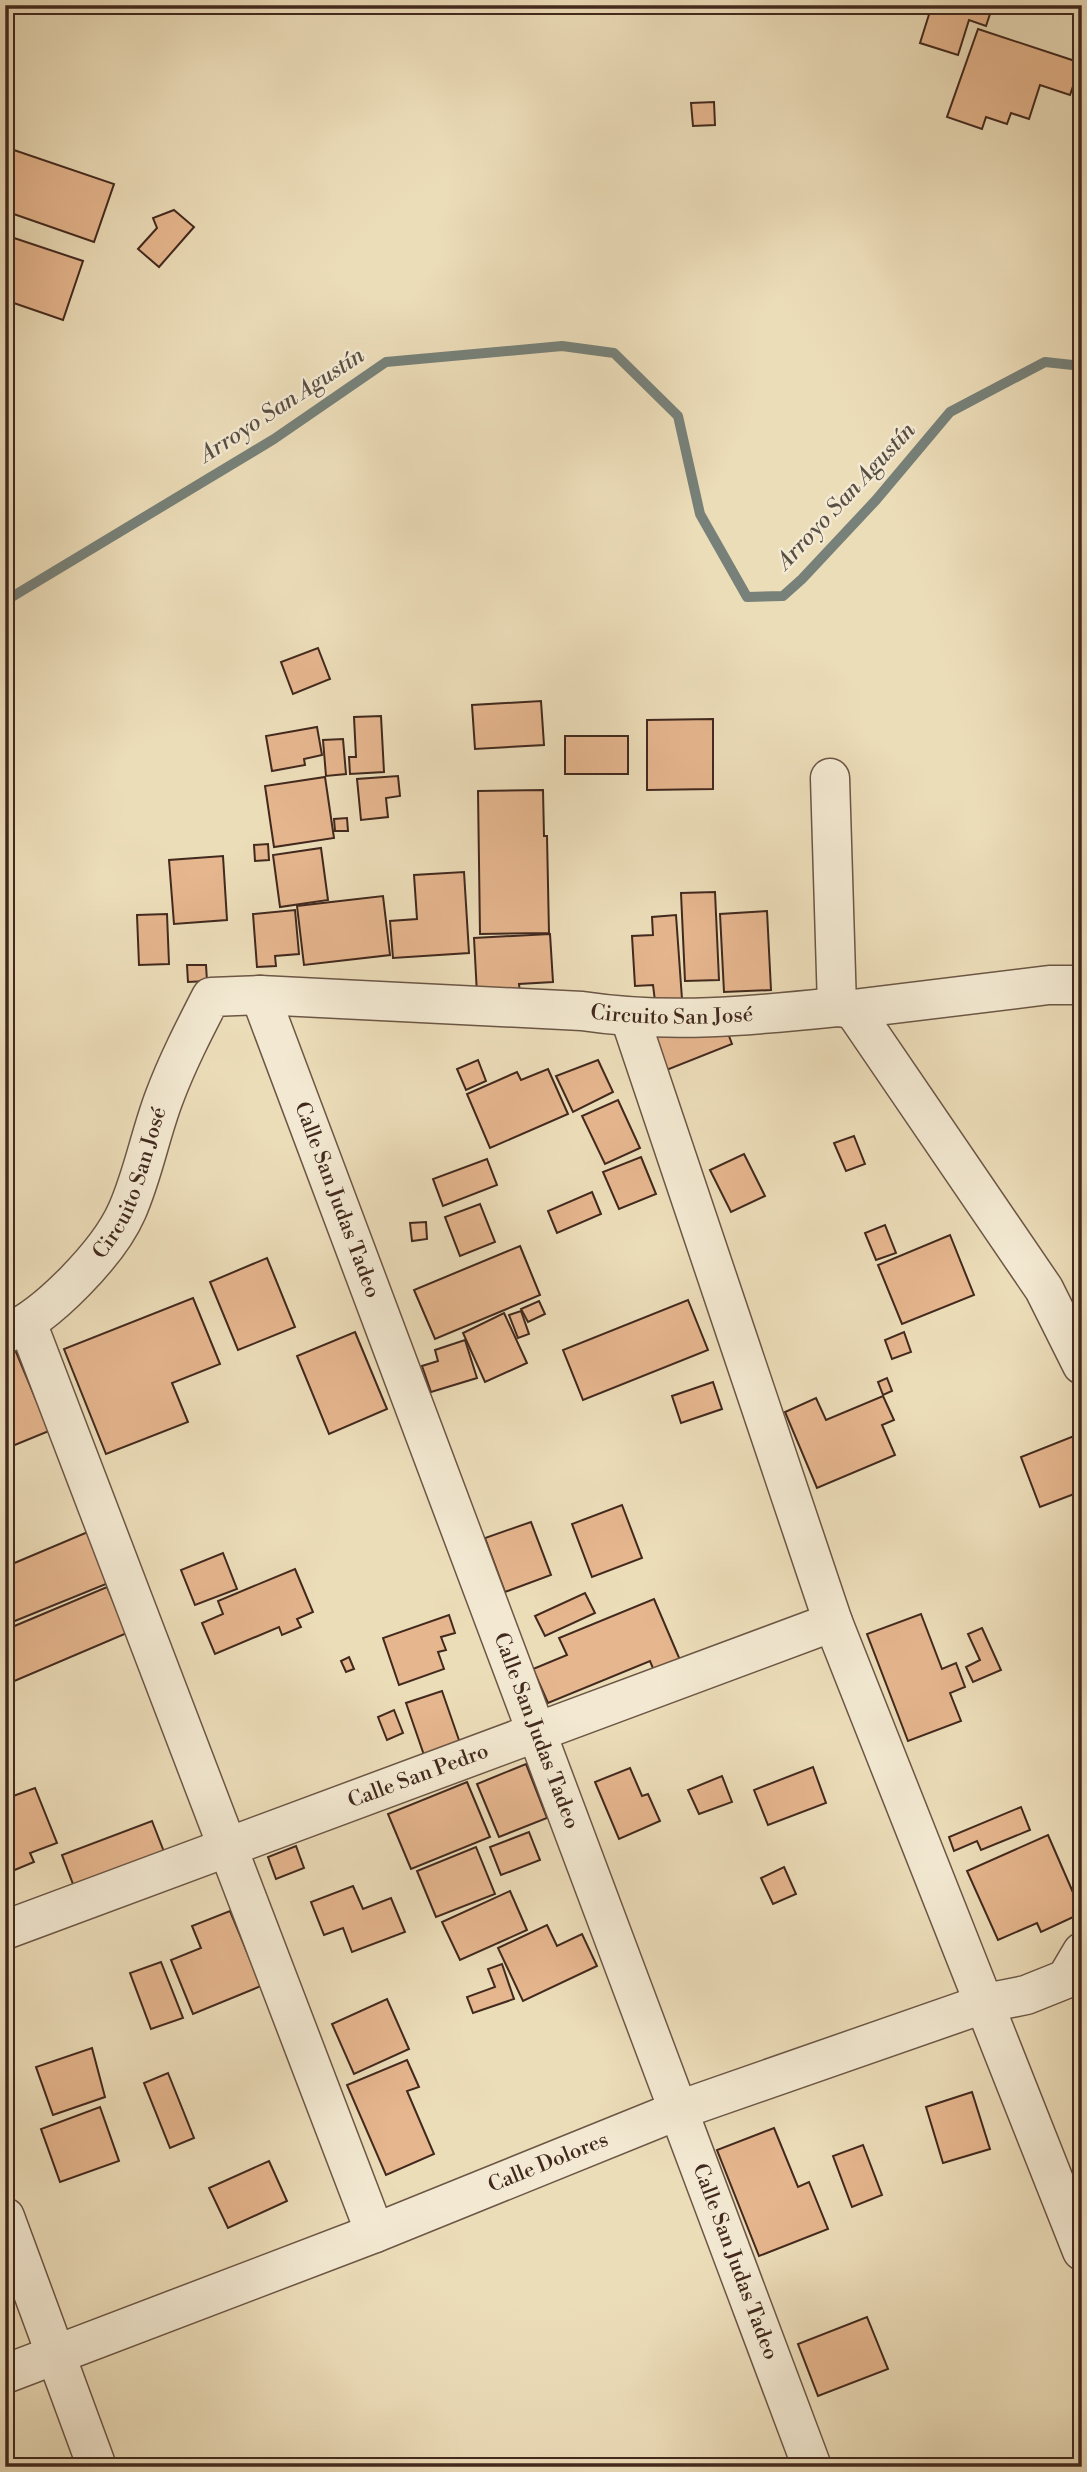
<svg xmlns="http://www.w3.org/2000/svg" width="1087" height="2472" font-family="'Libre Bodoni',serif">
	<style>
		.lines { fill: none; stroke-linecap: round; stroke-linejoin: round }
		.stream { stroke: #778179; stroke-width: 10 }
		.building { fill: #e6b68e; stroke: #42291e; stroke-width: 2 }
		.minor-casing { stroke: #6c5645; stroke-width: 41 }
		.minor { stroke: #f3e9d2; stroke-width: 38 }
		.labels { text-anchor: middle; dominant-baseline: central; stroke-width: 5; stroke-linejoin: round; paint-order: stroke }
		.street-label { font-size: 21px; fill: #42291e; stroke: #f3e9d2 }
		.water-label { font-size: 23px; font-style: italic; fill: #584e44; stroke: #f3e9d2 }
	</style>
	<rect width="100%" height="100%" fill="#ecddb9"/>
	<filter id="stains"><feTurbulence type="fractalNoise" baseFrequency=".00286" numOctaves="4"/><feColorMatrix values="0 0 0 0 .2 0 0 0 0 .09 0 0 0 0 .02 0 0 0 .5 -.17"/></filter>
	<radialGradient id="worn" r=".72"><stop offset=".6" stop-color="#630" stop-opacity="0"/><stop offset="1" stop-color="#630" stop-opacity=".3"/></radialGradient>
	<g class="lines">
		<!-- stream -->
		<polyline class="stream" points="5,601 274,439 386,362 562,346 614,353 678,416 700,514 747,597 783,596 802,579 876,500 950,412 1045,362 1082,366"/>
	</g>
	<!-- building -->
	<g class="building">
		<polygon points="932,5 993,5 986,26 969,20 958,55 920,43"/>
		<polygon points="978,29 1081,63 1070,95 1040,85 1029,119 1011,113 1007,124 986,117 982,129 947,117"/>
		<polygon points="714,102 715,125 693,126 691,103"/>
		<polygon points="5,147 114,184 94,242 5,211"/>
		<polygon points="174,210 194,227 159,267 138,249 157,228 153,218"/>
		<polygon points="5,235 83,261 63,320 5,300"/>
		<polygon points="318,648 330,679 293,694 281,662"/>
		<polygon points="541,701 544,745 475,749 472,705"/>
		<polygon points="381,716 384,772 350,774 349,757 356,757 354,717"/>
		<polygon points="713,719 713,789 647,790 647,720"/>
		<polygon points="317,727 322,755 304,759 305,765 272,771 266,736"/>
		<rect x="565" y="736" width="63" height="38"/>
		<polygon points="343,739 346,774 326,776 323,740"/>
		<polygon points="398,776 400,796 386,798 388,817 361,820 357,779"/>
		<polygon points="325,777 334,838 274,847 265,786"/>
		<polygon points="543,790 544,836 547,836 549,933 480,934 478,791"/>
		<polygon points="347,818 348,831 335,831 334,819"/>
		<polygon points="268,844 269,860 255,861 254,845"/>
		<polygon points="321,848 328,900 280,907 273,855"/>
		<polygon points="223,856 227,920 174,924 169,860"/>
		<polygon points="464,872 469,953 393,958 390,921 417,919 414,875"/>
		<polygon points="715,892 719,980 685,981 681,893"/>
		<polygon points="383,896 390,955 304,965 297,906"/>
		<polygon points="295,910 299,954 275,956 276,966 257,967 253,914"/>
		<polygon points="767,911 771,990 724,992 720,914"/>
		<polygon points="167,914 169,964 139,965 137,915"/>
		<polygon points="676,915 682,999 655,1001 653,985 635,986 632,936 653,935 652,917"/>
		<polygon points="550,934 553,982 519,984 520,992 477,994 474,938"/>
		<polygon points="187,965 206,965 207,981 188,982"/>
		<polygon points="726,1028 732,1044 659,1073 646,1034"/>
		<polygon points="478,1060 486,1081 466,1090 457,1069"/>
		<polygon points="598,1060 613,1092 573,1112 556,1076"/>
		<polygon points="548,1069 568,1114 490,1148 467,1094 517,1072 521,1080"/>
		<polygon points="618,1100 640,1148 605,1164 582,1116"/>
		<polygon points="854,1136 865,1164 846,1171 834,1143"/>
		<polygon points="744,1154 765,1196 731,1212 710,1170"/>
		<polygon points="641,1157 656,1194 619,1209 603,1172"/>
		<polygon points="487,1159 497,1185 443,1206 433,1179"/>
		<polygon points="592,1192 601,1214 557,1233 548,1211"/>
		<polygon points="480,1204 495,1242 460,1256 445,1217"/>
		<polygon points="426,1222 427,1239 412,1241 410,1223"/>
		<polygon points="885,1225 896,1253 876,1260 865,1233"/>
		<polygon points="950,1235 974,1295 902,1324 878,1265"/>
		<polygon points="520,1246 540,1295 435,1339 414,1290"/>
		<polygon points="267,1258 295,1327 238,1350 210,1282"/>
		<polygon points="193,1298 220,1364 172,1383 188,1422 106,1454 64,1349"/>
		<polygon points="688,1300 708,1350 583,1400 563,1350"/>
		<polygon points="539,1301 545,1314 528,1322 521,1309"/>
		<polygon points="521,1311 529,1334 518,1338 509,1315"/>
		<polygon points="504,1313 527,1363 485,1382 463,1333"/>
		<polygon points="355,1332 387,1409 329,1434 297,1356"/>
		<polygon points="904,1332 911,1352 892,1359 885,1340"/>
		<polygon points="465,1340 477,1378 431,1392 422,1366 438,1361 435,1350"/>
		<polygon points="14,1347 49,1431 5,1449 5,1351"/>
		<polygon points="887,1378 892,1391 883,1395 878,1382"/>
		<polygon points="713,1382 722,1409 681,1423 672,1396"/>
		<polygon points="883,1396 894,1420 882,1425 895,1455 817,1488 785,1412 816,1398 826,1420"/>
		<polygon points="1074,1436 1082,1456 1082,1491 1040,1507 1021,1457"/>
		<polygon points="622,1505 642,1558 592,1577 572,1524"/>
		<polygon points="531,1522 551,1575 505,1592 485,1538"/>
		<polygon points="90,1531 111,1582 5,1625 5,1567"/>
		<polygon points="223,1553 237,1589 195,1605 181,1570"/>
		<polygon points="295,1569 313,1612 297,1619 301,1627 282,1635 279,1627 215,1654 202,1623 223,1614 218,1601"/>
		<polygon points="107,1587 127,1633 5,1685 5,1630"/>
		<polygon points="585,1593 595,1613 545,1636 535,1616"/>
		<polygon points="654,1599 683,1667 657,1678 650,1661 548,1703 533,1669 567,1655 559,1638"/>
		<polygon points="921,1614 942,1669 956,1663 965,1687 950,1693 961,1721 908,1741 867,1634"/>
		<polygon points="449,1615 455,1633 441,1637 446,1650 438,1652 444,1669 399,1685 383,1638"/>
		<polygon points="982,1628 1001,1670 973,1682 966,1667 980,1660 968,1634"/>
		<polygon points="349,1657 354,1669 346,1672 341,1661"/>
		<polygon points="442,1691 460,1743 424,1755 406,1703"/>
		<polygon points="394,1710 403,1733 387,1740 378,1717"/>
		<polygon points="526,1764 547,1818 499,1837 477,1784"/>
		<polygon points="813,1767 826,1803 768,1825 754,1790"/>
		<polygon points="630,1768 642,1796 648,1794 660,1821 619,1839 595,1782"/>
		<polygon points="722,1776 732,1802 699,1814 688,1790"/>
		<polygon points="467,1782 490,1837 411,1869 388,1814"/>
		<polygon points="35,1788 57,1843 30,1853 34,1862 5,1874 5,1799"/>
		<polygon points="1021,1807 1030,1830 981,1850 977,1841 954,1851 949,1837"/>
		<polygon points="152,1821 166,1857 76,1892 62,1855"/>
		<polygon points="529,1832 540,1860 501,1875 490,1847"/>
		<polygon points="1048,1835 1082,1913 1041,1932 1037,1923 998,1940 967,1871"/>
		<polygon points="296,1846 304,1868 276,1879 268,1857"/>
		<polygon points="476,1847 495,1894 436,1917 417,1871"/>
		<polygon points="784,1867 796,1894 773,1904 761,1878"/>
		<polygon points="353,1886 363,1909 391,1898 405,1932 352,1952 343,1928 324,1935 311,1902"/>
		<polygon points="510,1891 527,1930 460,1960 442,1922"/>
		<polygon points="230,1911 261,1986 193,2014 171,1960 201,1948 192,1926"/>
		<polygon points="547,1925 557,1946 582,1934 597,1966 523,2001 498,1948"/>
		<polygon points="161,1962 183,2018 151,2029 130,1973"/>
		<polygon points="502,1964 514,1999 473,2013 467,1997 495,1987 488,1969"/>
		<polygon points="387,1999 409,2049 354,2074 332,2024"/>
		<polygon points="92,2048 105,2097 53,2115 36,2067"/>
		<polygon points="407,2060 419,2087 407,2091 434,2154 386,2175 347,2085"/>
		<polygon points="168,2073 194,2138 170,2148 144,2083"/>
		<polygon points="972,2092 990,2149 943,2163 926,2107"/>
		<polygon points="100,2107 119,2161 60,2182 41,2129"/>
		<polygon points="774,2128 798,2187 809,2182 828,2229 759,2256 717,2150"/>
		<polygon points="863,2145 882,2195 852,2207 833,2156"/>
		<polygon points="269,2161 287,2201 228,2228 209,2188"/>
		<polygon points="867,2317 888,2369 818,2396 798,2344"/>
	</g>
	<g class="lines">
		<defs>
			<g id="minor">
				<polyline points="830,778 837,1007"/>
				<path id="s1" d="M260 995 812 2467"/>
				<polyline points="853,1009 1044,1289 1082,1365"/>
				<polyline points="630,1018 833,1622 1082,2251"/>
				<polyline points="28,1325 375,2233"/>
				<path id="s2" d="M5 1334C47 1317 109 1252 127 1211 143 1175 150 1135 164 1098 177 1063 194 1030 211 997L260 995 582 1011C668 1024 751 1016 837 1007L853 1009 1049 985H1082"/>
				<path id="s3" d="M5 1930 833 1622"/>
				<polyline points="5,2217 97,2467"/>
				<path id="s4" d="M5 2374 375 2233 679 2110 986 2003 1026 1995 1066 1979 1082 1952"/>
			</g>
		</defs>
		<!-- minor casing -->
		<use href="#minor" class="minor-casing"/>
		<!-- minor -->
		<use href="#minor" class="minor"/>
	</g>
	<g class="labels">
		<!-- street labels -->
		<g class="street-label">
			<text stroke="none"><textPath href="#s2" startOffset="868">Circuito San José</textPath></text>
			<text stroke="none"><textPath href="#s2" startOffset="203">Circuito San José</textPath></text>
			<text stroke="none"><textPath href="#s1" startOffset="219">Calle San Judas Tadeo</textPath></text>
			<text stroke="none"><textPath href="#s1" startOffset="786">Calle San Judas Tadeo</textPath></text>
			<text stroke="none"><textPath href="#s3" startOffset="441">Calle San Pedro</textPath></text>
			<text stroke="none"><textPath href="#s4" startOffset="583">Calle Dolores</textPath></text>
			<text stroke="none"><textPath href="#s1" startOffset="1353">Calle San Judas Tadeo</textPath></text>
		</g>
		<!-- water labels -->
		<g class="water-label">
			<text transform="translate(282 405) rotate(-33)">Arroyo San Agustín</text>
			<text transform="translate(846 496) rotate(-47)">Arroyo San Agustín</text>
		</g>
	</g>
	<!-- margin -->
	<rect width="1087" height="2472" fill="none" stroke="#ecddb9" stroke-width="28"/>
	<rect x="7" y="7" width="1073" height="2458" fill="none" stroke="#42291e" stroke-width="3.5"/>
	<rect x="14" y="14" width="1059" height="2444" fill="none" stroke="#42291e" stroke-width="2"/>
	<rect width="100%" height="100%" filter="url(#stains)"/>
	<rect width="100%" height="100%" fill="url(#worn)"/>
</svg>
